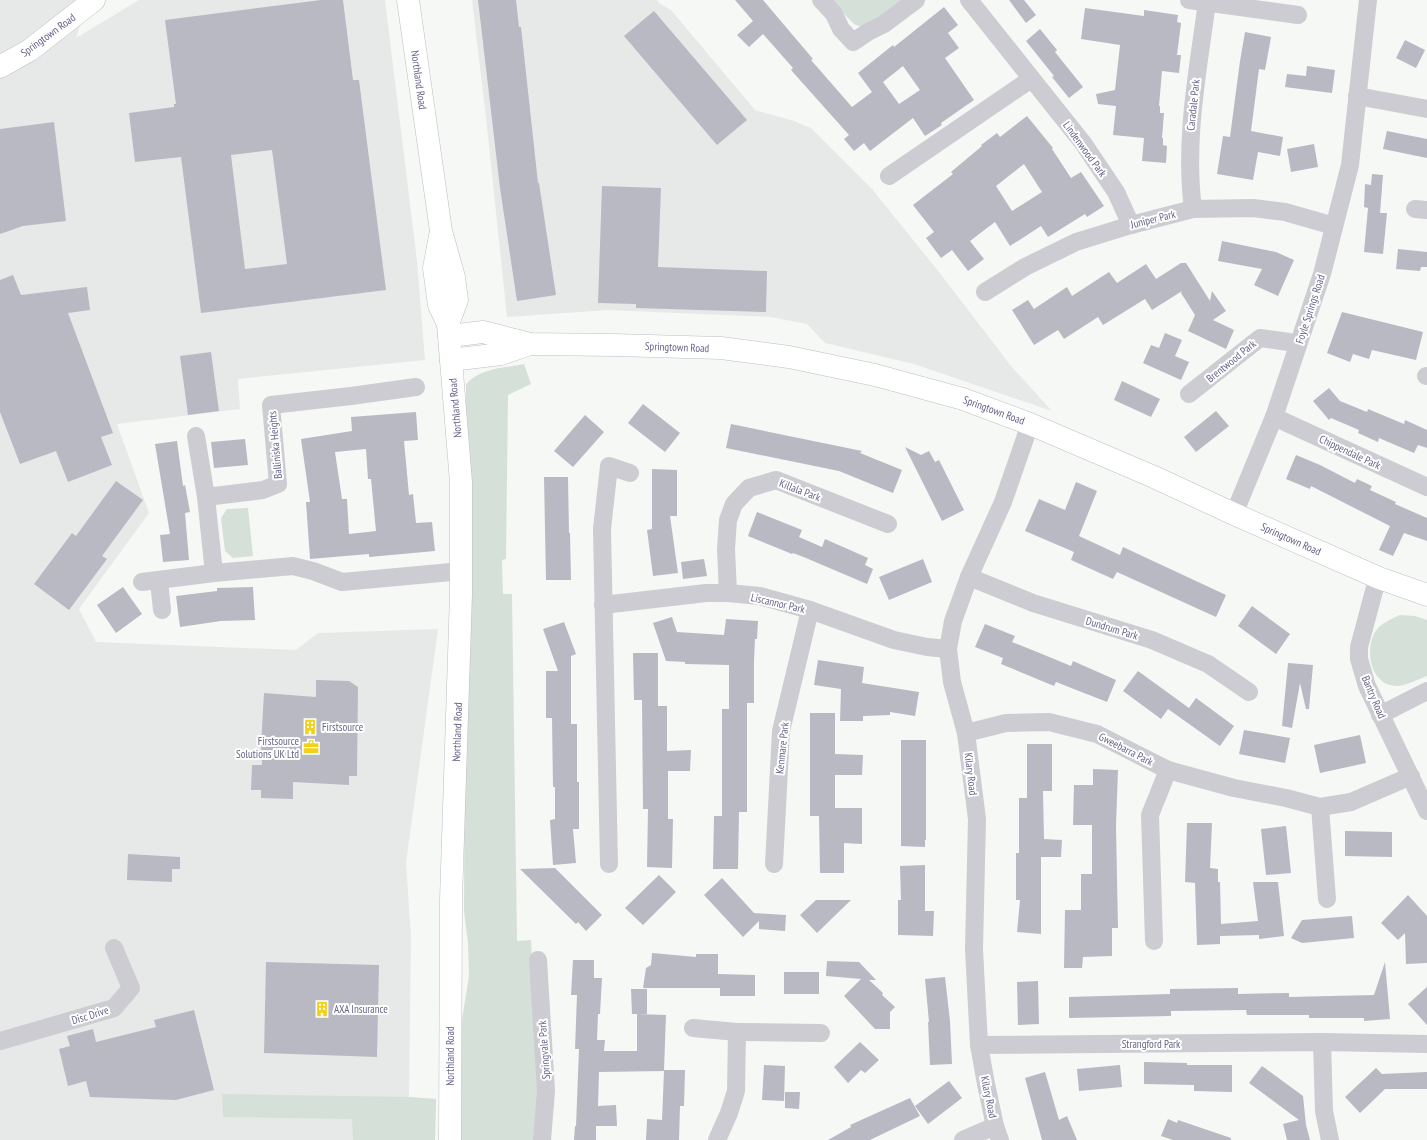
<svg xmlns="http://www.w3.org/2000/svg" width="1427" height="1140" font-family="'PT Sans Narrow',sans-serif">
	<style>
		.built { fill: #e7e9e8 }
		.green { fill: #d5e0d8 }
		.building { fill: #b9b9c4; fill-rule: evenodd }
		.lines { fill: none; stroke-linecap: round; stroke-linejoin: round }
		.secondary-casing { stroke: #bebec7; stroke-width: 23 }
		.street { stroke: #ccccd2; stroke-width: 18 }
		.secondary { stroke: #fff; stroke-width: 22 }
		.labels { text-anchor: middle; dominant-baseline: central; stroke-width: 4; stroke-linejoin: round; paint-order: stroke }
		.street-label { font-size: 11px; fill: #666489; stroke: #fff }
		.poi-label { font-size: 11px; fill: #666489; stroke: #fff; text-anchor: start }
	</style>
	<rect width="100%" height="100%" fill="#f6f8f5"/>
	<!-- built -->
	<g class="built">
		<polygon points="0,0 89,0 76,38 139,0 385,0 417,261 425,360 238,379 240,409 117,424 149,513 79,609 96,642 296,650 318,633 438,629 406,863 411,936 409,1097 436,1099 435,1140 0,1140"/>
		<polygon points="472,0 657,0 659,3 671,10 755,110 794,121 811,128 872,189 939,272 1011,366 1052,411 914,364 825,343 807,324 771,317 608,310 507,317 487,127"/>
	</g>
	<!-- green -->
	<g class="green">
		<polygon points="830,0 905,0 871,26 861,27 854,24"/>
		<path d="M524 364 531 384 508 395 506 559 502 560 503 594H512L517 941 531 940 538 1092 533 1140H459L461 1026 469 976 468 943 464 911 466 384C481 368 504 368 524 364Z"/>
		<polygon points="248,508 253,556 233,558 225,551 221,518 227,509"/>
		<path d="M1400 615 1415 616 1427 620V676C1419 679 1407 685 1398 686 1371 687 1364 651 1375 632 1381 623 1391 619 1400 615Z"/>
		<polygon points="222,1094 409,1097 436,1099 435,1140 353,1140 352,1119 223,1117"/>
	</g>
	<!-- building -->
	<g class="building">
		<path d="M321 0H343L353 80H359L386 290 201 313 181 157 135 162 129 113 174 107V104H176L165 20ZM272 150 287 264 245 269 231 155Z"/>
		<polygon points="478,0 516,0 519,27 521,27 538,183 539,183 556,295 517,301 500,188"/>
		<path d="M735 0H763L813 59 811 60 852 107 872 92 858 73 893 45 894 47 944 7 958 25 948 33 959 48 945 58 974 100 941 123 942 125 925 136 913 118 870 151 864 143 854 151 844 139 849 135 791 70 793 68 763 34 749 47 737 35 753 21ZM903 66 920 90 899 104 883 82Z"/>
		<polygon points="1009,0 1024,0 1036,15 1026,23"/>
		<polygon points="1085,8 1144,16 1144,10 1178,15 1177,22 1181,23 1177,55 1181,55 1179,73 1162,71 1159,106 1160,106 1160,113 1164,113 1162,138 1163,138 1163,145 1167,146 1166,163 1142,161 1144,138 1113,135 1116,106 1098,104 1096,94 1115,90 1120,45 1081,39"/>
		<polygon points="654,11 747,120 717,145 624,36"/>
		<polygon points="1040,29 1057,50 1055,52 1083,87 1069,98 1052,77 1054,76 1026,41"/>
		<polygon points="1245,32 1271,37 1265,70 1259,69 1251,131 1283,137 1280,156 1258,152 1253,180 1217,174 1223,136 1230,137 1240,61"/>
		<polygon points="1405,40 1425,50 1416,68 1396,58"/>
		<polygon points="1307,66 1335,70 1332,93 1285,87 1287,74 1306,76"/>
		<path d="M1027 116 1053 148 1052 149 1071 178 1081 172 1104 206 1087 217 1085 214 1048 237 1041 226 1010 246 995 222 970 241 984 259 968 271 952 250 941 258 926 238 934 232 913 205 953 174 951 172 982 146 981 145 997 133 1000 137ZM1024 164 1042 192 1012 211 996 186Z"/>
		<polygon points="54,122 66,221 23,226 0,234 0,129"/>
		<polygon points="1387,131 1427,139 1427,158 1383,149"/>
		<polygon points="1314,144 1318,167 1291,172 1287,149"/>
		<polygon points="1372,174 1383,175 1380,213 1387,213 1383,254 1364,252 1368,208 1364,207 1365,184 1371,185"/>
		<polygon points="602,186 661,188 658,267 767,271 766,312 636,308 636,304 598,303"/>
		<polygon points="1222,241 1276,252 1294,260 1278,296 1254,285 1262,269 1218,261"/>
		<polygon points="1398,249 1427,252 1427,267 1421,267 1420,271 1396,269"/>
		<polygon points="1181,263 1186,263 1210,301 1212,291 1226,311 1213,320 1234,330 1226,349 1188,331 1195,315 1181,293 1182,291 1152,310 1145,299 1103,325 1098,317 1064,339 1058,330 1034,345 1012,310 1028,300 1034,309 1067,287 1072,296 1109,272 1117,283 1146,264 1156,279"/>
		<polygon points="13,275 21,295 87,287 90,310 68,313 113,433 101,437 112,465 68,482 56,451 20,464 0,412 0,280"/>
		<polygon points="1342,312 1423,332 1416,360 1372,350 1369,359 1353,354 1350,362 1327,353"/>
		<polygon points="1165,333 1182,340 1175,356 1189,362 1181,380 1143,363 1151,345 1159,348"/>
		<polygon points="211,352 219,411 188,415 180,356"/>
		<polygon points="1122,381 1160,399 1151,417 1114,400"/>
		<polygon points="1329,388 1340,401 1367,412 1368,409 1404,424 1405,420 1427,430 1427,448 1418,445 1414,453 1379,438 1378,442 1358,433 1359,430 1331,418 1329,420 1313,401"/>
		<polygon points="643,404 680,433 665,452 628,423"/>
		<polygon points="1216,411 1229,426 1196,452 1184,437"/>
		<path d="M416 412 418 440 404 441 409 495 413 494 416 523 432 522 435 551 369 557V554L310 559 306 502H310L301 439 352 431 351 417ZM366 449 368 479H371L376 531 349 534 347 499H342L335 452Z"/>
		<polygon points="585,415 604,432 573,467 554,451"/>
		<polygon points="731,424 862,451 860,453 902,470 893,493 839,471 726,448"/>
		<polygon points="245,439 248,465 214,468 211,442"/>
		<polygon points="177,441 183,486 185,485 190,512 185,513 189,560 163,562 160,535 170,534 155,444"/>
		<polygon points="905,447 921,455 929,451 935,462 939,460 964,510 942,521"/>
		<polygon points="1296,455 1320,465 1355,483 1357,479 1372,486 1370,490 1396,502 1395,504 1427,518 1427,541 1404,533 1393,556 1379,550 1390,526 1311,486 1310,489 1286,479"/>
		<polygon points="652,469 677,470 677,516 670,516 678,573 653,576 647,530 652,529"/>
		<polygon points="544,477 568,477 569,533 570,533 571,580 546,580"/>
		<polygon points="116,481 143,500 102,556 107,559 69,610 34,584 72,533 76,536"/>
		<polygon points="1076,482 1097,491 1079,536 1120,555 1123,547 1226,595 1216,617 1117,572 1113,579 1071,560 1074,552 1025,531 1039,499 1065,510"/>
		<polygon points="757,512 802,530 799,537 822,547 825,539 868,558 865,565 873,569 867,584 806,558 793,553 792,554 748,536"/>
		<polygon points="704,559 707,576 683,579 681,562"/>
		<polygon points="923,559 932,582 889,600 879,577"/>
		<polygon points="123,587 142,614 116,633 97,605"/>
		<polygon points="253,587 255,620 221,621 180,627 176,596 217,591 217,588"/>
		<polygon points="1252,606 1290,634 1276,654 1238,626"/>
		<polygon points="672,617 677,632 724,635 726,619 758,621 757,639 755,639 754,661 754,703 747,703 747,812 739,812 738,869 713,869 714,816 722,816 722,709 729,709 729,665 685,664 685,662 666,661 653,623"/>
		<polygon points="564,622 576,654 571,656 571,724 577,724 577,782 579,782 579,829 573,829 576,863 553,865 550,820 555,819 555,787 553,787 552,718 546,718 546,671 558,671 543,629"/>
		<polygon points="985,624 1015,636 1012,642 1042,654 1071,666 1073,661 1116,680 1107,702 1056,682 1054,686 1001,664 1003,658 975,647"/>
		<polygon points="633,653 658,653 658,706 667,706 667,751 691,750 690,771 668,771 668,819 673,819 672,868 647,867 648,809 643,809 642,700 634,700"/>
		<polygon points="818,660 864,667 862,683 919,692 915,716 890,712 890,715 863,716 863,721 840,721 841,689 814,685"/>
		<polygon points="1288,663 1313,665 1309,709 1306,709 1300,683 1292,728 1282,726"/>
		<polygon points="1138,671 1189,708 1196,698 1234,726 1220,746 1168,709 1161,719 1123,691"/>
		<polygon points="316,680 349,681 358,687 357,776 349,776 349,785 293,782 293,799 261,798 261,790 251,790 252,765 262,765 261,745 264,693 316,697"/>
		<polygon points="810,713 835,713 835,754 863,755 862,775 835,775 835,808 862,808 862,844 844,843 844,873 820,873 819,816 810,816"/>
		<polygon points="1244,730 1290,738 1285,763 1239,754"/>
		<polygon points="1360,735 1366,763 1320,773 1314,745"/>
		<polygon points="901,740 926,740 926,840 925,840 925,847 901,846"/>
		<polygon points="1027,744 1052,744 1052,791 1043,791 1044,839 1062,840 1061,857 1041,857 1041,934 1017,932 1020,900 1016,900 1016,853 1019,853 1019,798 1027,798"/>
		<polygon points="1093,769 1118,770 1116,826 1118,928 1112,928 1112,956 1083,957 1082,968 1064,968 1065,910 1081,910 1081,874 1092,874 1092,825 1073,825 1074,785 1093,785"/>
		<polygon points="1187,823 1212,823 1210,868 1218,869 1218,882 1220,882 1221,924 1258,921 1253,882 1278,882 1284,936 1259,939 1259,935 1220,936 1220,944 1197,945 1195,883 1185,882"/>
		<polygon points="1286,826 1291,873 1266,875 1261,829"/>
		<polygon points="1345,831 1392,832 1392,857 1345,856"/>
		<polygon points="128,854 180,857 180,869 172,869 172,882 127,880"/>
		<polygon points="925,865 925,911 934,911 933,936 898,935 898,900 901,900 900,866"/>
		<polygon points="555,868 602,915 586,931 578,922 576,924 520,869"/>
		<polygon points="659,875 676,892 643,925 625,908"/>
		<polygon points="722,878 754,913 786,915 785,931 759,929 759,921 743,937 704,895"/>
		<polygon points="1408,895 1427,916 1427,963 1406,964 1405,933 1398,940 1381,923"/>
		<polygon points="816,900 851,900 817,933 800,915"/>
		<polygon points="1352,916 1354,938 1302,943 1291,938 1302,920"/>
		<polygon points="652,953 696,957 696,954 718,954 718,974 755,975 755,996 720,996 720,988 643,988 646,968 651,965"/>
		<polygon points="573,960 594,960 594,978 602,978 600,1014 598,1014 597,1040 605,1040 604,1051 637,1051 637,1014 666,1015 664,1070 685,1070 684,1106 680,1106 679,1140 646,1140 647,1119 662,1120 664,1071 599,1072 598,1106 616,1105 617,1126 596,1126 596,1140 574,1140 575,1126 576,1126 579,1049 575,1049 577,995 571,995"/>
		<polygon points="827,961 859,962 876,980 869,980 883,993 882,995 895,1007 890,1012 890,1029 875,1029 844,996 861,979 826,976"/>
		<polygon points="266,962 379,965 377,1057 264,1053"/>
		<polygon points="1385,962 1390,1019 1364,1021 1364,1018 1309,1018 1309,1015 1247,1015 1246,1010 1171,1011 1171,1016 1069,1018 1069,997 1170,994 1170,989 1238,988 1238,994 1289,993 1289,997 1374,995"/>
		<rect x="784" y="972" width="35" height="22"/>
		<polygon points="945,977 950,1021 952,1064 930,1065 928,1022 929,1022 925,979"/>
		<polygon points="1038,981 1039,1024 1018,1025 1017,982"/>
		<polygon points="1427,987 1427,1025 1408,1004"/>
		<polygon points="631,989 647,989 647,1014 632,1014"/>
		<polygon points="194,1010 214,1090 176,1100 90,1097 86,1081 68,1086 59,1049 70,1046 67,1036 93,1029 96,1042 156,1027 154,1020"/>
		<polygon points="860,1042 879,1060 865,1073 861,1070 848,1083 834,1067"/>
		<polygon points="1144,1062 1187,1063 1187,1065 1232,1065 1232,1092 1194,1091 1194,1085 1144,1084"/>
		<polygon points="764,1065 785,1066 784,1101 762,1100"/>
		<polygon points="1120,1065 1122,1087 1079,1091 1077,1069"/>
		<polygon points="1262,1066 1303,1096 1306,1125 1310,1140 1287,1140 1283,1124 1299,1120 1249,1083"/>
		<polygon points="1376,1068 1382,1074 1427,1072 1427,1089 1385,1089 1360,1113 1345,1097"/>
		<polygon points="1045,1072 1059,1120 1067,1116 1077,1140 1042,1140 1025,1078"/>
		<polygon points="949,1081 962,1098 928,1124 915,1106"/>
		<polygon points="785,1092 800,1092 799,1109 785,1108"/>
		<polygon points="910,1098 920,1116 870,1140 828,1140 851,1127 850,1125"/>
		<polygon points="1168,1119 1177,1123 1178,1120 1231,1138 1231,1140 1173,1140 1161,1136"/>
	</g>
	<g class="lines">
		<defs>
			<g id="secondary">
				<polyline points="408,0 441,231 454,277 457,300 448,324 461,482 461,594 451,900 450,1140"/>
				<polyline points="0,67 30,50 94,0"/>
				<polyline points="440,236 434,268 439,305 448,324"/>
				<polyline points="449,336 483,332 530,344 614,345 721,348 789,357 875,375 963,399 1030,424 1154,477 1234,514 1379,578 1427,595"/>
				<polyline points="451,360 501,354 530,344"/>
			</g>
		</defs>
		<!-- secondary casing -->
		<use href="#secondary" class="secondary-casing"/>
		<!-- street -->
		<g class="street">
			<polyline points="821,0 834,14 841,29 853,42 868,32 884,24 916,0"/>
			<polyline points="969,0 1083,143 1116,192 1131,225"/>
			<polyline points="1189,0 1298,15"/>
			<polyline points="1357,96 1427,109"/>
			<polyline points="889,176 1031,79"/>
			<path d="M1193 209C1184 139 1198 71 1207 2"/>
			<polyline points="1415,209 1427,210"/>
			<polyline points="985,292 1025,267 1076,242 1131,225 1193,209 1253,208 1285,212 1334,226"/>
			<polyline points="1426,376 1427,376"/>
			<polyline points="1189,394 1260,338 1289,342 1298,345"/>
			<polyline points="1274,417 1427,487"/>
			<polyline points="196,436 206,497"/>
			<polyline points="1234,514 1274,417 1322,274 1350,165 1368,0"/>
			<polyline points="214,573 206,497 263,490 278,484 271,405 351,396 416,387"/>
			<polyline points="969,577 1033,603 1152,640 1208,664 1249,692"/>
			<polyline points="1379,578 1374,591 1359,647 1359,659 1367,686 1427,811"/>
			<polyline points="159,581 162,610"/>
			<polyline points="142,582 214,573 293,566 313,571 342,582 462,571"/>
			<polyline points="728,593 726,549 728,520 734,504 749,488 776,480 888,524"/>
			<polyline points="603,605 706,593 728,593 760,596 810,610 894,640 927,647 948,649"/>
			<polyline points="1380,715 1427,691"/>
			<polyline points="966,733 1006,723 1049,722 1097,734 1168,770 1234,788 1286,798 1320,807 1351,802 1411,776"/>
			<polyline points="1320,807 1327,899"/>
			<polyline points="609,864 602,529 609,466 630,473"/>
			<polyline points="774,864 781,731 810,610"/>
			<polyline points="1154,941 1150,815 1168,770"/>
			<polyline points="538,960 546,1091 542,1140"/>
			<polyline points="693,1028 737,1032 736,1091 729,1113 717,1140"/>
			<polyline points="737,1032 821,1033"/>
			<polyline points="0,1041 114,1008 131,988 114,948"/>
			<polyline points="1322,1042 1324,1111 1330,1140"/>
			<polyline points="979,1045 1322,1042 1427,1044"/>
			<polyline points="963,1140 995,1126"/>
			<polyline points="1000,1140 995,1126 986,1084 979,1045 974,949 977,819 966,733 952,682 948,649 953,621 969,577 1003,502 1030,424"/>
		</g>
		<!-- secondary -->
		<use href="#secondary" class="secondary"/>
	</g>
	<!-- icons -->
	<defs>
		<symbol id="building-bare" viewBox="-9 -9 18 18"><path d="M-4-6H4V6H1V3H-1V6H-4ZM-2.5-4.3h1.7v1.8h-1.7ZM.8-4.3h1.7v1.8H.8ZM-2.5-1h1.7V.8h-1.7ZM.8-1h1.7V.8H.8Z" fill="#f4d119" stroke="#fff" stroke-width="2.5" paint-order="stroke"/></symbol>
		<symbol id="office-bare" viewBox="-9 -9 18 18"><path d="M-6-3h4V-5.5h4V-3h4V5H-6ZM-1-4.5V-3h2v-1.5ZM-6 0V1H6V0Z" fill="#f4d119" stroke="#fff" stroke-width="2.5" paint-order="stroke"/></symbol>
	</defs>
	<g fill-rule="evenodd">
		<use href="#building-bare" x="299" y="716" width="22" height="22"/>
		<use href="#office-bare" x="300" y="736" width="22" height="22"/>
		<use href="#building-bare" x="311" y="998" width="22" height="22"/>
	</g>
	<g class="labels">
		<!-- street labels -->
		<g class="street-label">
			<text transform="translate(48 35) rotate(-36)">Springtown Road</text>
			<text transform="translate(419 80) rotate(82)">Northland Road</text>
			<text transform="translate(1193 105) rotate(-84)">Caradale Park</text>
			<text transform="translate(1085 149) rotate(54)">Lindenwood Park</text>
			<text transform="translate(1153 219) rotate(-14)">Juniper Park</text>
			<text transform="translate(1310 309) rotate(-72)">Foyle Springs Road</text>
			<text transform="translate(677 347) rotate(2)">Springtown Road</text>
			<text transform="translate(1231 361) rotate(-39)">Brentwood Park</text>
			<text transform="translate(455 408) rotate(-95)">Northland Road</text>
			<text transform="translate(994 410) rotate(20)">Springtown Road</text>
			<text transform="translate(275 445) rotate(-95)">Balliniska Heights</text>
			<text transform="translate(1350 452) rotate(25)">Chippendale Park</text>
			<text transform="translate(800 490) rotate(21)">Killala Park</text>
			<text transform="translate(1291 539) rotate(24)">Springtown Road</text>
			<text transform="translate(778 603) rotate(13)">Liscannor Park</text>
			<text transform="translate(1112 628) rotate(17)">Dundrum Park</text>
			<text transform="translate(1374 697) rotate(67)">Bantry Road</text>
			<text transform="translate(457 732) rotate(-88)">Northland Road</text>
			<text transform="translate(782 748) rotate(-84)">Kenmare Park</text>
			<text transform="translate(1126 749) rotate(27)">Gweebarra Park</text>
			<text transform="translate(971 774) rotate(83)">Kilary Road</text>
			<text transform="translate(90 1015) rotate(-17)">Disc Drive</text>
			<text x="1151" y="1044">Strangford Park</text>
			<text transform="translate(544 1050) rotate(-94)">Springvale Park</text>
			<text transform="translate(450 1056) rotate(-90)">Northland Road</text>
			<text transform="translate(989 1097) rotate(78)">Kilary Road</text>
		</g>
		<!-- poi labels -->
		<g class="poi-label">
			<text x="322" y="727">Firstsource</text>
			<text x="299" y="741" text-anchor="end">Firstsource<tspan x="299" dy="13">Solutions UK Ltd</tspan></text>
			<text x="334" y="1009">AXA Insurance</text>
		</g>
	</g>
</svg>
